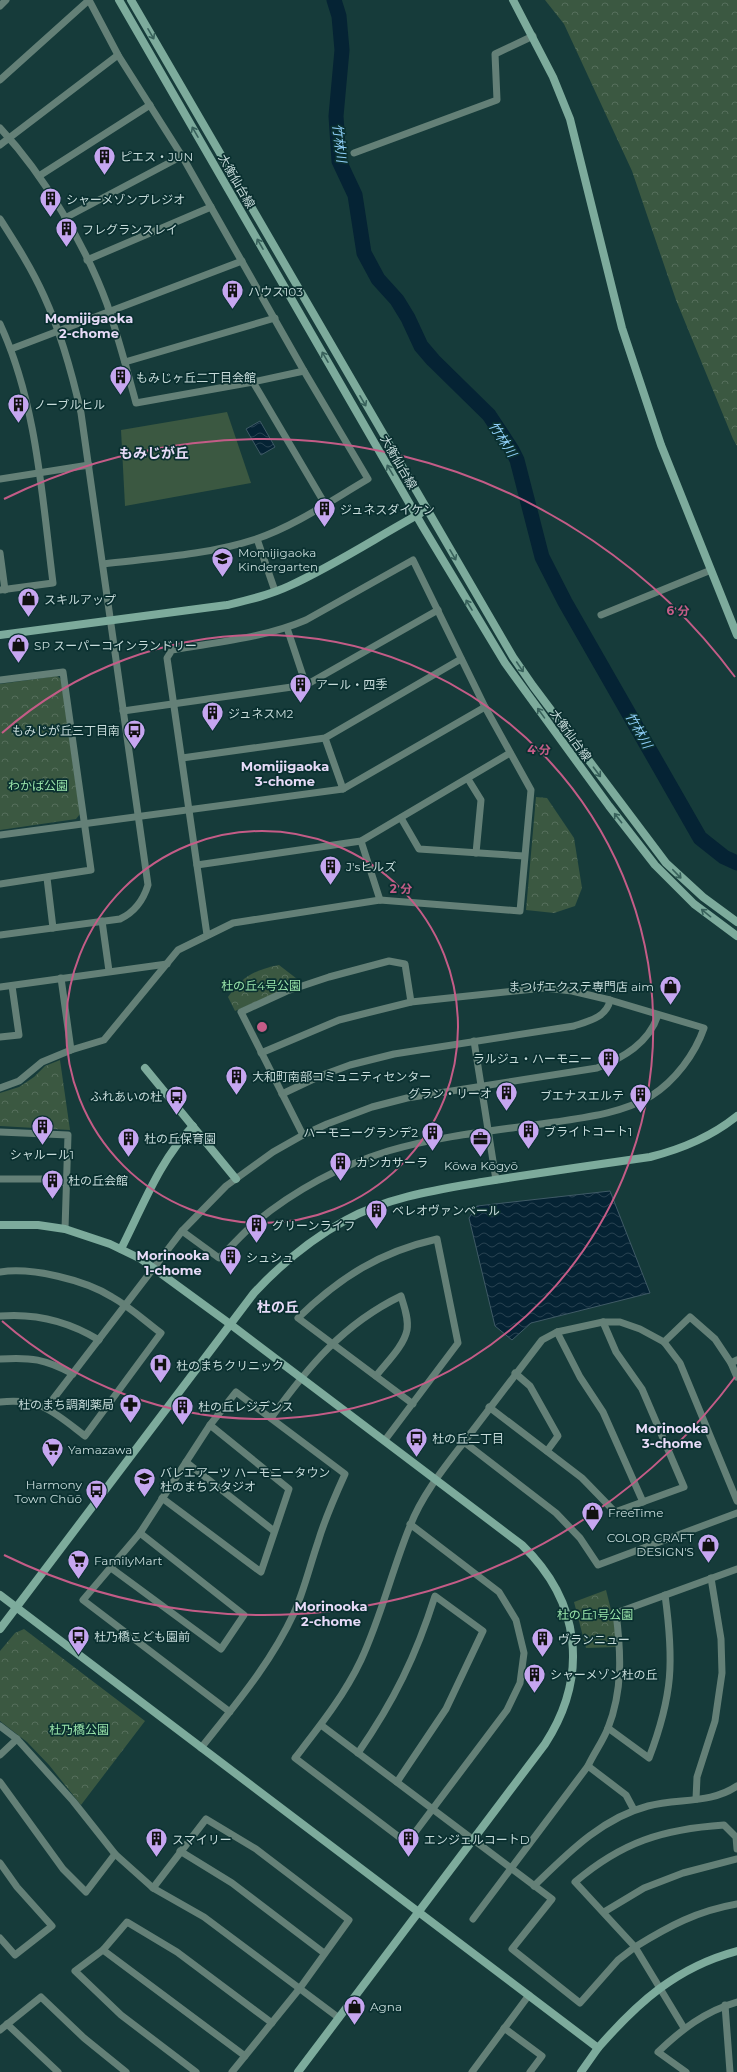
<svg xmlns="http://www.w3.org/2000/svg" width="737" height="2072" font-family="Montserrat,'Noto Sans JP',sans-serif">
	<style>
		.forest { fill: url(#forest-crowns) }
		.pitch { fill: #3b5841 }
		.water { fill: url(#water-waves); stroke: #3f5a66 }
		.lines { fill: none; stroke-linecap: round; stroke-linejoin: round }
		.river { stroke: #052334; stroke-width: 15 }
		.street { stroke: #648077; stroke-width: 7 }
		.secondary { stroke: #7dab9c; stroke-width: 8 }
		.oneway { stroke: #38615b }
		.ring { fill: none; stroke: #c45c87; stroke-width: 2 }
		.labels { text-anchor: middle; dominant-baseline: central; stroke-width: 3.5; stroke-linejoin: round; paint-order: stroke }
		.poi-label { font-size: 12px; fill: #c7dbda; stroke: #0a3030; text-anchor: start }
		.street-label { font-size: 12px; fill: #c7dbda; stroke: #0a3030 }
		.park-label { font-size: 12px; fill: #99e4aa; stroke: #0a3030 }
		.water-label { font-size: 13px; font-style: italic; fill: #90d0fa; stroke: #0a3030 }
		.neighbourhood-label { font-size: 13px; font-weight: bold; fill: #e7dbf8; stroke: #0a3030 }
		.quarter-label { font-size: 14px; font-weight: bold; fill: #e7dbf8; stroke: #0a3030 }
		.centre { fill: #c45c87; stroke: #0a3030; stroke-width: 2 }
		.ring-label { font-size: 12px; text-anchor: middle; font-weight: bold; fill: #c45c87; stroke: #0a3030; stroke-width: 3.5; stroke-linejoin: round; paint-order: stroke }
	</style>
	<defs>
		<pattern id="forest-crowns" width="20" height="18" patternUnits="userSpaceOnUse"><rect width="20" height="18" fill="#3b5841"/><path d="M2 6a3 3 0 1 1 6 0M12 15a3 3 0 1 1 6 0" fill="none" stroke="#566f5c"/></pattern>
		<pattern id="water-waves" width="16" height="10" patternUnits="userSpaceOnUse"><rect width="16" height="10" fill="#052334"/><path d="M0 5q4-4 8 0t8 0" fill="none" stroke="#284251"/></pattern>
	</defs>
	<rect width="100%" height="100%" fill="#163b3a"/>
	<!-- forest -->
	<g class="forest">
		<polygon points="545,0 737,0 737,446 733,439 676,300 632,171 564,24"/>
		<polygon points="57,676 61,679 80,814 76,819 0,830 0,684"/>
		<polygon points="536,797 547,798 574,838 582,888 575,906 554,913 526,910"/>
		<path d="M279 965 301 982 235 1011 228 997C242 977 254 970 279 965Z"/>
		<polygon points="60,1060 70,1130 0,1126 0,1093 19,1087 34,1077 45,1066"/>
		<polygon points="606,1590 615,1626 616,1647 586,1648 574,1602"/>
		<polygon points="24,1629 145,1721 81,1805 49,1765 27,1742 0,1721 0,1651 15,1633"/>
	</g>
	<!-- pitch -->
	<polygon class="pitch" points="227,412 251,483 125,506 121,430"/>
	<!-- water -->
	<g class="water">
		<polygon points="260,421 275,447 261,455 246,429"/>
		<polygon points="610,1191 650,1293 531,1323 512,1340 495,1326 469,1218 477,1206"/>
	</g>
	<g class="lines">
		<!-- river -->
		<polyline class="river" points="334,0 339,16 342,50 336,116 339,161 355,195 364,253 378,279 397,300 408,318 421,346 433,360 489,415 512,450 517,460 542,557 565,602 700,838 724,857 737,863"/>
		<!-- street -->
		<g class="street">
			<path d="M89 0 118 55 182 156 304 371 368 479C332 500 295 526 256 539 207 555 154 558 103 564"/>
			<polyline points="0,6 6,0"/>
			<polyline points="0,80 89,0"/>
			<path d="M0 128C43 174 85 244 107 304 118 336 127 370 136 403L253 382 304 371"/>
			<polyline points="0,145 118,55"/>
			<polyline points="354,153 497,100 495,54 533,36"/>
			<polyline points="39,176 150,105"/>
			<polyline points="65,218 182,156"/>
			<path d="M0 219C16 244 32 269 44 296 61 333 72 373 81 413L148 885C143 901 135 912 120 919L0 935"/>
			<polyline points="87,260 211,207"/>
			<path d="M0 324C37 404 42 497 53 583L0 590"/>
			<polyline points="11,349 242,261"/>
			<polyline points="125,362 275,318"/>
			<polyline points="253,382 325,504"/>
			<polyline points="0,479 89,465"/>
			<polyline points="257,539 275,591"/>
			<polyline points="0,553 5,590"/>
			<polyline points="601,615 711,570"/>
			<polyline points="287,628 306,685"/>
			<polyline points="0,680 63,672 91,870 0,884"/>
			<polyline points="123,711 306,685 438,610"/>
			<polyline points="325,738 343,789"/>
			<polyline points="182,758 325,738 461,659"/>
			<polyline points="468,779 481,800 476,853"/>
			<polyline points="401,818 419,849 524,856"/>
			<polyline points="0,835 343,789 485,707"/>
			<polyline points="361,841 380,900"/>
			<polyline points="197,865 361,841 510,753"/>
			<polyline points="47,878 53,928"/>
			<polyline points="102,921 109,971"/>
			<polyline points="61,978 71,1050"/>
			<polyline points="0,987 167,964"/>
			<polyline points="0,1037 19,1035 12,986"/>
			<polyline points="474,1041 496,1180"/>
			<path d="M0 1088 19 1081 42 1062 71 1050 104 1040 178 950 233 923 380 900 520 911 531 790 485 707 413 560 306 620C264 638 217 642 172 650L167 658 207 935"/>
			<path d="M282 1094 320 1076 350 1065 394 1054 574 1026C589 1021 607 1017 610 1000"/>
			<polyline points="0,1132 68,1135 65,1229"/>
			<polyline points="303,1135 241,1012 287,991 329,977 389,961 405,964 411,1002"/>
			<polyline points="0,1179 42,1179 67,1183"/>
			<path d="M182 1231 219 1258C232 1246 243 1233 256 1222 295 1190 340 1166 388 1151 442 1135 500 1130 555 1122 588 1117 622 1113 651 1096 675 1081 695 1054 704 1028L610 1000 572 991 544 988 411 1002 339 1020 261 1053"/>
			<path d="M0 1272C32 1267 85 1280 112 1297 130 1307 145 1321 161 1333L85 1436C55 1413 40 1397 0 1402"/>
			<path d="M0 1316C36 1313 68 1321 99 1340"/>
			<polyline points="557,1332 580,1377 603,1412 643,1502"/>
			<polyline points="664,1342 690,1317 715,1339 731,1363 737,1360"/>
			<path d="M0 1359C31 1357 45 1359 73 1374"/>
			<polyline points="731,1363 737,1377"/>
			<polyline points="515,1373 530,1386 558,1436 547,1451"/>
			<path d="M47 1407 182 1231 226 1186 273 1152 303 1135 327 1124 372 1107 407 1098 597 1068C623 1058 649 1043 658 1015"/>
			<polyline points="489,1407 582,1478 615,1512 684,1487 642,1389 616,1352 603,1322"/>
			<path d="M271 1418C308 1367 343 1324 401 1296 404 1306 409 1319 407 1330 404 1346 386 1363 376 1376"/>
			<path d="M385 1440 458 1343 437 1239C380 1252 340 1277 298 1318L413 1404"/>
			<polyline points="464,1442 542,1340 557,1332 603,1322 620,1322 640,1329 664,1342 680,1363 737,1501"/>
			<polyline points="186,1462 274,1531"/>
			<polyline points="162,1498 261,1572 289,1489 210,1425"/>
			<path d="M410 1524 499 1592 516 1620 524 1653 520 1683 507 1710 407 1843 295 1758C319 1727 344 1696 361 1660 381 1617 392 1570 410 1526 422 1495 444 1468 464 1442L556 1513 580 1538 598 1565 737 1513"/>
			<polyline points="111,1568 221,1649 244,1615 140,1533"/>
			<path d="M321 1725 552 1899 512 1949 580 2003 618 1960 635 1947 575 1882C622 1842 663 1829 724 1825L736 1837 737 1849"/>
			<polyline points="0,1726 17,1739 73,1801 115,1854 153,1888 204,1917 339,2018"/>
			<path d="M608 1728 649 1758C673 1695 674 1661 665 1595"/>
			<path d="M201 1748C235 1705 271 1663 294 1613 304 1591 310 1565 318 1542 325 1518 335 1496 345 1474L236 1392 210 1425 140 1533 83 1600 230 1712"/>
			<path d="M358 1753C394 1701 416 1656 435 1596L483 1631 446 1709 397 1782"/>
			<polyline points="0,1755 17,1739"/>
			<path d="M588 1766C594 1753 603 1741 608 1728 623 1690 621 1652 616 1613L737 1569"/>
			<polyline points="0,1782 63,1869 86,1892 115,1854"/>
			<polyline points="696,1799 697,1777 715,1721 722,1673 721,1639 711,1578"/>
			<polyline points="180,1851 232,1883 324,1953"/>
			<polyline points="0,1863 17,1887 52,1926 15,1955 0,1938"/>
			<path d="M534 1886C568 1853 602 1818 648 1806 678 1798 711 1804 737 1786"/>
			<polyline points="153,1888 206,1819 256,1849 349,1920 300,1988 232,2072"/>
			<polyline points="604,1912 644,1888 683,1873 737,1859"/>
			<polyline points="473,1919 588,1766 626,1795 634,1810"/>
			<polyline points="103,1950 245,2056"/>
			<polyline points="725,2005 730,2072"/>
			<polyline points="7,2024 58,2072"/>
			<polyline points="504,2028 542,2056 530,2072"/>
			<path d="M684 2028 635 1947C669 1926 697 1911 737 1904"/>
			<polyline points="0,2030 41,1997 84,2038 126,2072"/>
			<polyline points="196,2072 121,2015 75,1971 103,1950 127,1922 177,1952 272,2023"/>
			<polyline points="472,2072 529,1995"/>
			<path d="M686 2072 658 2052C681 2030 705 2011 737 2002"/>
		</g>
		<!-- secondary -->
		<g class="secondary">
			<polyline points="119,0 423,527 505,663 609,806 655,865 694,904 737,936"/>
			<polyline points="131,0 513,657 533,686 666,863 703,897 737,922"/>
			<polyline points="513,0 553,77 570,119 622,328 661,445 737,635"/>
			<path d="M0 635 227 605C248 600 270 595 289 586 335 565 377 537 421 513"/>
			<polyline points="145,1068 236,1179"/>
			<path d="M0 1225H38L65 1229 110 1244 141 1259 230 1324 522 1545C581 1602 589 1676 545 1744L298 2072"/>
			<path d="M121 1249C143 1206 159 1161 193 1126"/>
			<path d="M0 1595 598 2048C638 2002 677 1967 737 1951"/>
			<path d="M0 1629 254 1293C281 1264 311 1239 346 1220 388 1197 436 1190 482 1182 538 1173 594 1165 650 1157 682 1149 711 1137 737 1116"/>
			<polyline points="581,2072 598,2048"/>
		</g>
	</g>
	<!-- one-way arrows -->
	<defs><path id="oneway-shaft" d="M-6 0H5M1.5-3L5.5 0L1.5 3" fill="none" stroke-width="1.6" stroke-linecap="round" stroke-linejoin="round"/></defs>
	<g class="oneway">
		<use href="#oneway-shaft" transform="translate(151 34) rotate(60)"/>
		<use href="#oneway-shaft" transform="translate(195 132) rotate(-120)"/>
		<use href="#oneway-shaft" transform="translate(260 244) rotate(-120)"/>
		<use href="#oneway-shaft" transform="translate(325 357) rotate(-120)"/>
		<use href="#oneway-shaft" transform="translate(363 401) rotate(60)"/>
		<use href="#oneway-shaft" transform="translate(390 470) rotate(-120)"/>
		<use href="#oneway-shaft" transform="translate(453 555) rotate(60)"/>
		<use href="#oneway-shaft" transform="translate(469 605) rotate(-121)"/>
		<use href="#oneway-shaft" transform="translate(520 667) rotate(56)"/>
		<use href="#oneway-shaft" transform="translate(541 713) rotate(-126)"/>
		<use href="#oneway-shaft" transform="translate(597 772) rotate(53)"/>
		<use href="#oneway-shaft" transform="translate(618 818) rotate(-128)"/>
		<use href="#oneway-shaft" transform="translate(677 874) rotate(46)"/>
		<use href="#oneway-shaft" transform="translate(706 913) rotate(-141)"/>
	</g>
	<!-- distance rings -->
	<g class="ring">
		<circle cx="262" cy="1027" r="196"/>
		<path d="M2 733A392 392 0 1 1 2 1321"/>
		<path d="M735 1377A588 588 0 0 1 4 1555M4 499A588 588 0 0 1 735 677"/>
	</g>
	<!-- icons -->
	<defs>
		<symbol id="building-pin" viewBox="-11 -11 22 30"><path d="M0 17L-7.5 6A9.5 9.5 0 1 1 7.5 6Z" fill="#c6a6f0" stroke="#0a3030"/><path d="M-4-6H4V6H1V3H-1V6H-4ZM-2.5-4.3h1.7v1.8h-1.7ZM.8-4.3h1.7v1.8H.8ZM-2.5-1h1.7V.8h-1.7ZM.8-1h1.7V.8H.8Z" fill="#111"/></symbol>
		<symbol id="school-pin" viewBox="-11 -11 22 30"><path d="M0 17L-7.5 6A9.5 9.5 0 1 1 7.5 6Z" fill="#c6a6f0" stroke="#0a3030"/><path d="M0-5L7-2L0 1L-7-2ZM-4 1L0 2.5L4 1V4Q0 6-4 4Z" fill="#111"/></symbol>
		<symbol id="shop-pin" viewBox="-11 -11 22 30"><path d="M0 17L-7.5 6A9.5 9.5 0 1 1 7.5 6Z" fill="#c6a6f0" stroke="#0a3030"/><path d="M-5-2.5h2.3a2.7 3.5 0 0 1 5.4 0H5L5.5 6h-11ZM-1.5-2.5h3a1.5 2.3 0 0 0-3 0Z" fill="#111"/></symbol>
		<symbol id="bus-pin" viewBox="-11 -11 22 30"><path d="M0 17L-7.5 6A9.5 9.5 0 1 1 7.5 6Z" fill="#c6a6f0" stroke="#0a3030"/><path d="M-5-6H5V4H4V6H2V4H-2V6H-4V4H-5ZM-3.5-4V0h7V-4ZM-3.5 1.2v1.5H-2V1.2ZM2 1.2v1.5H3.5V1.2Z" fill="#111"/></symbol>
		<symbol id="office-pin" viewBox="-11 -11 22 30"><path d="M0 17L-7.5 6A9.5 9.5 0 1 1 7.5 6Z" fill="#c6a6f0" stroke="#0a3030"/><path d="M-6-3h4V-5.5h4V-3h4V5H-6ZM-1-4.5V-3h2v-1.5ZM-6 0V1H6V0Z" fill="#111"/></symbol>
		<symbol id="hospital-pin" viewBox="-11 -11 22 30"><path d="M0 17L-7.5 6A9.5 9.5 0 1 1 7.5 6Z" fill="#c6a6f0" stroke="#0a3030"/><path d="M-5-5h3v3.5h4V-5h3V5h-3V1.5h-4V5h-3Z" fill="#111"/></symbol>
		<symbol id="pharmacy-pin" viewBox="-11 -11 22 30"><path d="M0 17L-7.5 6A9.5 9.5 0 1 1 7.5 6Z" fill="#c6a6f0" stroke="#0a3030"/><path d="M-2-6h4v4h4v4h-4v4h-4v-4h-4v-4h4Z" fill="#111"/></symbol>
		<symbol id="supermarket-pin" viewBox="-11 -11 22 30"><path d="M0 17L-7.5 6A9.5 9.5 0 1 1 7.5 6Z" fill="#c6a6f0" stroke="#0a3030"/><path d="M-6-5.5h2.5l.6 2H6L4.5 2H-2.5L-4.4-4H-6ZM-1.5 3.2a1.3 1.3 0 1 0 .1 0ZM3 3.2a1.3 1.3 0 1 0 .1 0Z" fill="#111"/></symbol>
	</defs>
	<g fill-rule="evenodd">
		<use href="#building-pin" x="92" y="144" width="25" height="34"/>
		<use href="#building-pin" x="38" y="186" width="25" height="34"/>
		<use href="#building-pin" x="54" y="216" width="25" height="34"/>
		<use href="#building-pin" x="220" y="278" width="25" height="34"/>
		<use href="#building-pin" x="108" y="364" width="25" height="34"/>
		<use href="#building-pin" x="6" y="392" width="25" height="34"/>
		<use href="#building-pin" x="312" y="496" width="25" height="34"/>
		<use href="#school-pin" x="210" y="546" width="25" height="34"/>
		<use href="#shop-pin" x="16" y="586" width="25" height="34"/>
		<use href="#shop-pin" x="6" y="632" width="25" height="34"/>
		<use href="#building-pin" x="288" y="672" width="25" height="34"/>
		<use href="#building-pin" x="200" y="700" width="25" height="34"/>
		<use href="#bus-pin" x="122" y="718" width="25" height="34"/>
		<use href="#building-pin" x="318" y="854" width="25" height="34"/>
		<use href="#shop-pin" x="658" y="974" width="25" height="34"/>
		<use href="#building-pin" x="596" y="1046" width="25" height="34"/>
		<use href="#building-pin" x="224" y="1064" width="25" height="34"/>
		<use href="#building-pin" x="494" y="1080" width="25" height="34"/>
		<use href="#building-pin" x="628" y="1082" width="25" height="34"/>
		<use href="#bus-pin" x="164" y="1084" width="25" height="34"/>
		<use href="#building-pin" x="30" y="1114" width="25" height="34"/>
		<use href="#building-pin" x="516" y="1118" width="25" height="34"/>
		<use href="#building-pin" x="420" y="1120" width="25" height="34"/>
		<use href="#building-pin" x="116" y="1126" width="25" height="34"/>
		<use href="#office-pin" x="468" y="1126" width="25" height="34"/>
		<use href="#building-pin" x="328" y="1150" width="25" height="34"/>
		<use href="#building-pin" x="40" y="1168" width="25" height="34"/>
		<use href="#building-pin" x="364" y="1198" width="25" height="34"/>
		<use href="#building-pin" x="244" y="1212" width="25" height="34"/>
		<use href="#building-pin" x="218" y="1244" width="25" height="34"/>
		<use href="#hospital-pin" x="148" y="1352" width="25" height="34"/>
		<use href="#pharmacy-pin" x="118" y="1392" width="25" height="34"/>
		<use href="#building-pin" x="170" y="1394" width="25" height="34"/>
		<use href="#bus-pin" x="404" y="1426" width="25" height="34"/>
		<use href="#supermarket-pin" x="40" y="1436" width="25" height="34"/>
		<use href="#school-pin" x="132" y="1466" width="25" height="34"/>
		<use href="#bus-pin" x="84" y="1478" width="25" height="34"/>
		<use href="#shop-pin" x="580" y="1500" width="25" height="34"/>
		<use href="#shop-pin" x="696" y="1532" width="25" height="34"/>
		<use href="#supermarket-pin" x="66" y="1548" width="25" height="34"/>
		<use href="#bus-pin" x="66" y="1624" width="25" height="34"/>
		<use href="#building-pin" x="530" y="1626" width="25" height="34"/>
		<use href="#building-pin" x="522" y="1662" width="25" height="34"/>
		<use href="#building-pin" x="144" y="1826" width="25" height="34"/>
		<use href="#building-pin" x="396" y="1826" width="25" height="34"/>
		<use href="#shop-pin" x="342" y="1994" width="25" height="34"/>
	</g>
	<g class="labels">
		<!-- poi labels -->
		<g class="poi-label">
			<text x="120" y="156">ピエス・JUN</text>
			<text x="66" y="199">シャーメゾンプレジオ</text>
			<text x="82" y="229">フレグランスレイ</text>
			<text x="248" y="291">ハウス103</text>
			<text x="136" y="377">もみじヶ丘二丁目会館</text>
			<text x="34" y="404">ノーブルヒル</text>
			<text x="340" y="509">ジュネスダイケン</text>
			<text x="238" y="552">Momijigaoka<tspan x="238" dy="14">Kindergarten</tspan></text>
			<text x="44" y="599">スキルアップ</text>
			<text x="34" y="645">SP スーパーコインランドリー</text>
			<text x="316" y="684">アール・四季</text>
			<text x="228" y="713">ジュネスM2</text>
			<text x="120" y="730" text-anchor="end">もみじが丘三丁目南</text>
			<text x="346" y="866">J'sヒルズ</text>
			<text x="654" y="986" text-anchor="end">まつげエクステ専門店 aim</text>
			<text x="592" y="1058" text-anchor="end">ラルジュ・ハーモニー</text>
			<text x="252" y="1076">大和町南部コミュニティセンター</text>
			<text x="492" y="1093" text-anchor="end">グラン・リーオ</text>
			<text x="624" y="1095" text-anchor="end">ブエナスエルテ</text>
			<text x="162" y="1096" text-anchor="end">ふれあいの杜</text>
			<text x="544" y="1131">ブライトコート1</text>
			<text x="418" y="1132" text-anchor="end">ハーモニーグランデ2</text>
			<text x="144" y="1138">杜の丘保育園</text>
			<text x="42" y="1154" text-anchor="middle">シャルール1</text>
			<text x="356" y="1162">カンカサーラ</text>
			<text x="481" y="1165" text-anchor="middle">Kōwa Kōgyō</text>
			<text x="68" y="1180">杜の丘会館</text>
			<text x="392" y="1210">ベレオヴァンベール</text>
			<text x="272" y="1225">グリーンライフ</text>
			<text x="246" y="1257">シュシュ</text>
			<text x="176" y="1365">杜のまちクリニック</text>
			<text x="114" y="1404" text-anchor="end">杜のまち調剤薬局</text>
			<text x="198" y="1406">杜の丘レジデンス</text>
			<text x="432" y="1438">杜の丘二丁目</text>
			<text x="68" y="1449">Yamazawa</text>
			<text x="160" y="1472">バレエアーツ ハーモニータウン<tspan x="160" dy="14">杜のまちスタジオ</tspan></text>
			<text x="82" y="1484" text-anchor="end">Harmony<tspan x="82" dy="14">Town Chūō</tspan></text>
			<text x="608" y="1512">FreeTime</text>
			<text x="694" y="1537" text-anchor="end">COLOR CRAFT<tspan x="694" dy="14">DESIGN'S</tspan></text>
			<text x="94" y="1560">FamilyMart</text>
			<text x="94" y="1636">杜乃橋こども園前</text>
			<text x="558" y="1639">ヴランニュー</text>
			<text x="550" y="1674">シャーメゾン杜の丘</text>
			<text x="172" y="1839">スマイリー</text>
			<text x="424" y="1839">エンジェルコートD</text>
			<text x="370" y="2006">Agna</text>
		</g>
		<!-- street labels -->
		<g class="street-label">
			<text transform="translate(237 181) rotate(60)">大衡仙台線</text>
			<text transform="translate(399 462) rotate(60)">大衡仙台線</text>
			<text transform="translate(571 735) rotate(54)">大衡仙台線</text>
		</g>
		<!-- park labels -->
		<g class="park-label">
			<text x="38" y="785">わかば公園</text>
			<text x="261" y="985">杜の丘4号公園</text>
			<text x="595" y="1614">杜の丘1号公園</text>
			<text x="79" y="1729">杜乃橋公園</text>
		</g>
		<!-- water labels -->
		<g class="water-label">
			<text transform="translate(340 143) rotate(83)">竹林川</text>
			<text transform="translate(503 439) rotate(57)">竹林川</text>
			<text transform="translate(639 730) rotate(60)">竹林川</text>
		</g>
		<!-- neighbourhood labels -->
		<g class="neighbourhood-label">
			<text x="89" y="318">Momijigaoka<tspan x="89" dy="15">2-chome</tspan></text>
			<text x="285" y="766">Momijigaoka<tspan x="285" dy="15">3-chome</tspan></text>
			<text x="173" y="1255">Morinooka<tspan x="173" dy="15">1-chome</tspan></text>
			<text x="672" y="1428">Morinooka<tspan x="672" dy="15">3-chome</tspan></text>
			<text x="331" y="1606">Morinooka<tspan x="331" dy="15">2-chome</tspan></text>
		</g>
		<!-- quarter labels -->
		<g class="quarter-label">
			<text x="154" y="453">もみじが丘</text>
			<text x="278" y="1307">杜の丘</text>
		</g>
	</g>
	<circle cx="262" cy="1027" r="6" class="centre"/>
	<g class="ring-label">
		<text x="678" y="615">6 分</text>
		<text x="539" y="754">4 分</text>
		<text x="401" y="893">2 分</text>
	</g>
</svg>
